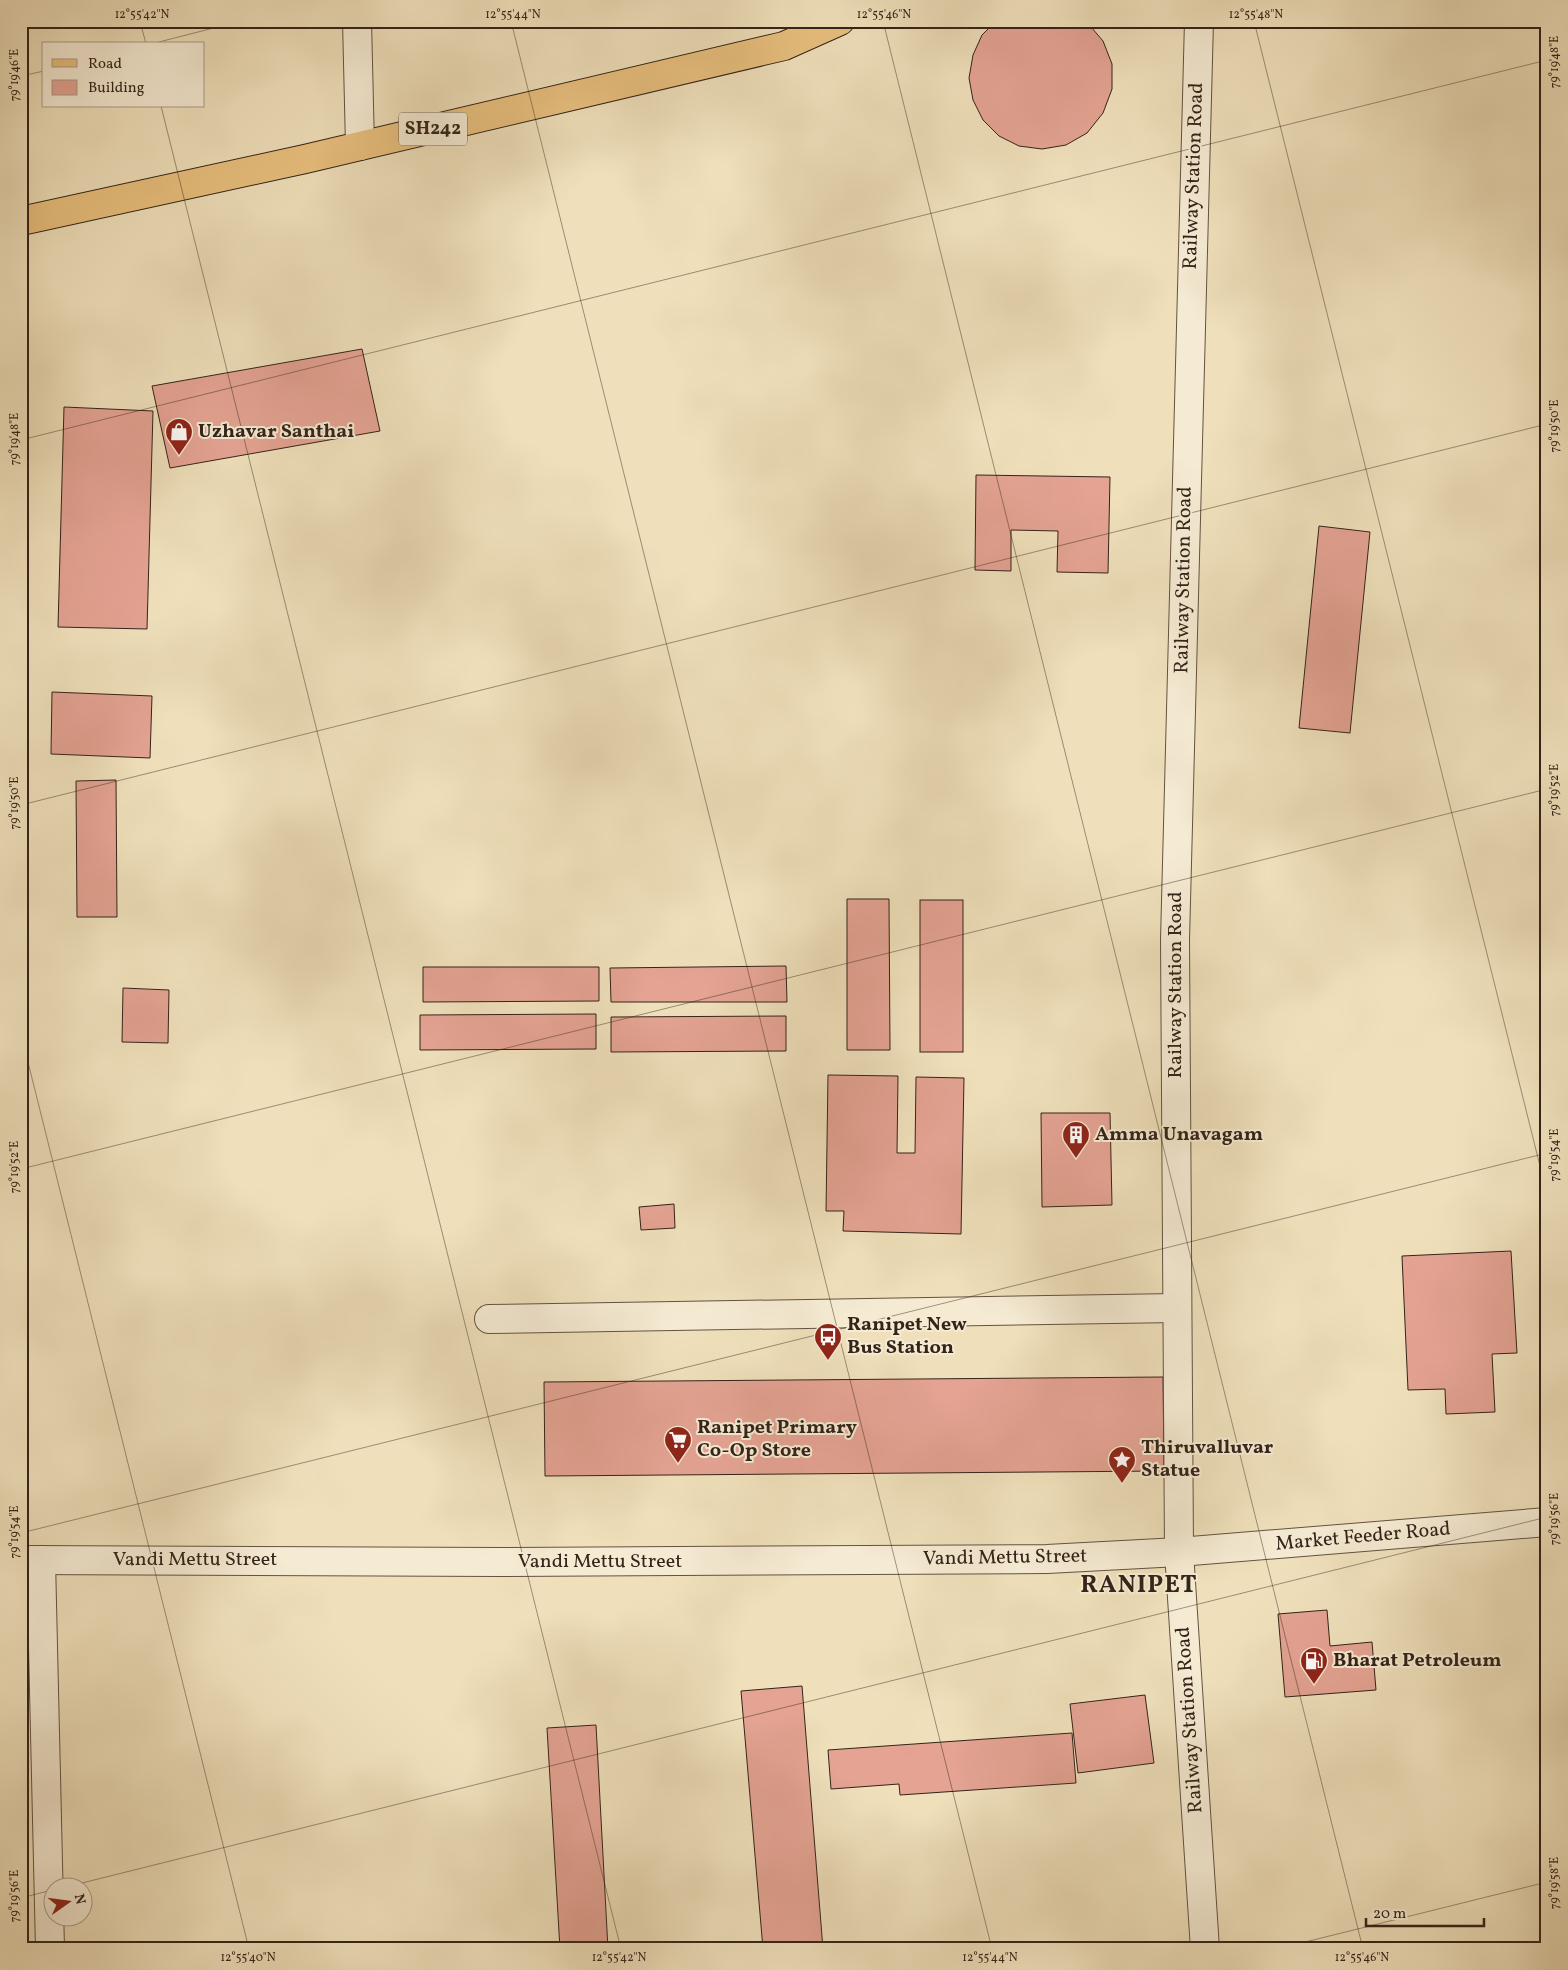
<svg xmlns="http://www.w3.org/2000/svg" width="1568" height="1970" font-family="Vollkorn,serif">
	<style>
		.building { fill: #e4a393; stroke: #342319 }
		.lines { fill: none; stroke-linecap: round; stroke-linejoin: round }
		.minor-casing { stroke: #635242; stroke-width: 30 }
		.major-casing { stroke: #342319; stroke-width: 30 }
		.minor { stroke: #f5ebd3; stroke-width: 28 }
		.major { stroke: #e8c07e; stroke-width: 28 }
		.ticks { fill: none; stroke: #342319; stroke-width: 1; stroke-opacity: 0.45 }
		.labels { text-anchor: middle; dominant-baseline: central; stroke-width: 4; stroke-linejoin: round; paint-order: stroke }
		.shield { fill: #f5ebd3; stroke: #6e5f51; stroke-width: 1 }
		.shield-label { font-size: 19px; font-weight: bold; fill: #342319 }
		.street-label { font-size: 20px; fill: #342319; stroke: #f5ebd3 }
		.poi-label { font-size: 20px; font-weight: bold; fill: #342319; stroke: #f5ebd3; text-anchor: start }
		.district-label { font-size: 25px; font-weight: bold; letter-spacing: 1px; fill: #342319; stroke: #f5ebd3 }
		.neatline { fill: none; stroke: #342319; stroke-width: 2 }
		.ticks-label { font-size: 12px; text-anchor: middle; fill: #342319 }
	</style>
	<rect width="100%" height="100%" fill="#efe0bb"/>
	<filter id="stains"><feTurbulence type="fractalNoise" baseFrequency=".004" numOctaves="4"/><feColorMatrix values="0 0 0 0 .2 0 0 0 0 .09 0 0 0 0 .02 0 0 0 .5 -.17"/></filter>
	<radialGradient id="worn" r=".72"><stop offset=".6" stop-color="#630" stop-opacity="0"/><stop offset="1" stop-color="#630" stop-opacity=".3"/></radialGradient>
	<!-- building -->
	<g class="building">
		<polygon points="996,21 1086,21 1103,41 1112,64 1112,89 1103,113 1087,133 1066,145 1042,149 1019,146 999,136 983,120 973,100 969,78 973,55 982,35"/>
		<polygon points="362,349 380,431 170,468 152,386"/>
		<polygon points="64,407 153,411 147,629 58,627"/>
		<polygon points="976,475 1110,477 1108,573 1057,572 1058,531 1011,530 1011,571 975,570"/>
		<polygon points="1319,526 1370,532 1350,733 1299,728"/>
		<polygon points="52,692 152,696 150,758 51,754"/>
		<polygon points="116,780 117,917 77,917 76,781"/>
		<polygon points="847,899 889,899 890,1050 847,1050"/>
		<rect x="920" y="900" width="43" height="152"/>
		<polygon points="786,966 787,1002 611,1002 610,968"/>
		<polygon points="423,967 599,967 599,1001 423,1002"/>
		<polygon points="123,988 169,990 168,1043 122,1042"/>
		<polygon points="596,1014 596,1049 420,1050 420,1015"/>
		<polygon points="786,1016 786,1051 611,1052 611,1017"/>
		<polygon points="828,1075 898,1076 897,1153 915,1153 916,1077 964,1078 961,1234 843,1231 844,1211 826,1211"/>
		<polygon points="1041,1113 1110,1113 1112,1205 1042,1207"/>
		<polygon points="674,1204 675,1228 641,1230 639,1207"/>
		<polygon points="1511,1251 1517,1353 1492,1354 1495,1412 1446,1414 1445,1389 1408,1390 1402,1256"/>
		<polygon points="1163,1377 1164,1471 545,1476 544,1382"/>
		<polygon points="1327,1610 1330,1646 1372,1642 1376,1690 1285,1697 1278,1614"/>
		<polygon points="802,1686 823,1949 763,1949 741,1691"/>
		<polygon points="1145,1695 1154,1763 1078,1773 1070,1704"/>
		<polygon points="596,1725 608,1949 560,1949 547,1728"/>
		<polygon points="1072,1733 1076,1783 900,1795 899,1784 831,1789 828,1750"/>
	</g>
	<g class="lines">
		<defs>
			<g id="minor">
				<polyline points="357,21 360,146"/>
				<polyline points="1199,21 1175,940 1179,1552 1205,1949"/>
				<polyline points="489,1319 1177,1308"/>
				<polyline points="21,1560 500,1562 1047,1559 1179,1552 1547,1522"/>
				<polyline points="41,1560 50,1949"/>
			</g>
			<polyline id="major" points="21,221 305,159 784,46 840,21"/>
		</defs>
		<!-- minor casing -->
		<use href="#minor" class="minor-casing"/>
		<!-- major casing -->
		<use href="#major" class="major-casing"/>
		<!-- minor -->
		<use href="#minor" class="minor"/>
		<!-- major -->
		<use href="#major" class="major"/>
	</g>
	<!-- ticks -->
	<path class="ticks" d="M140 21 146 44M511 21 992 1949M883 21 1363 1949M1254 21 1547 1194M151 44 241 21M21 76 44 71M161 106 621 1949M21 440 1547 60M21 805 1547 424M21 1034 249 1949M21 1169 1547 789M21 1533 1547 1153M62 1888 1547 1517M21 1898 52 1890M1277 1949 1547 1882"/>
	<!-- icons -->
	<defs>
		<symbol id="shop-pin" viewBox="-11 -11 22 30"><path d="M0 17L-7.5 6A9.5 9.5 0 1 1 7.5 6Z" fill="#8f2418" stroke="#f5ebd3"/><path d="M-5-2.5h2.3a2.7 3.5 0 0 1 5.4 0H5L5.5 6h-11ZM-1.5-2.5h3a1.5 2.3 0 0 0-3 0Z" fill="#fff"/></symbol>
		<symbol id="building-pin" viewBox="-11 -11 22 30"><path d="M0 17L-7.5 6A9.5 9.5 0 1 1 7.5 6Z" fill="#8f2418" stroke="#f5ebd3"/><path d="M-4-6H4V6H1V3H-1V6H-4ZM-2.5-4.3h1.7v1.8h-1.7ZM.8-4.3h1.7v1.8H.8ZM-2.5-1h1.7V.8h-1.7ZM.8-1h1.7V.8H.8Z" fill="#fff"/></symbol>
		<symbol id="bus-pin" viewBox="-11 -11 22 30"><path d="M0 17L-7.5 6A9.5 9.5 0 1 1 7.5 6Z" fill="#8f2418" stroke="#f5ebd3"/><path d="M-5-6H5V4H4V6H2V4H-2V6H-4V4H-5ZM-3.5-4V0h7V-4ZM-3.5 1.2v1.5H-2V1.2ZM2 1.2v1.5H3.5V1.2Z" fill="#fff"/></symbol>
		<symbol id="supermarket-pin" viewBox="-11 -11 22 30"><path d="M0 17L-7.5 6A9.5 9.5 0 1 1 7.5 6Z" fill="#8f2418" stroke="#f5ebd3"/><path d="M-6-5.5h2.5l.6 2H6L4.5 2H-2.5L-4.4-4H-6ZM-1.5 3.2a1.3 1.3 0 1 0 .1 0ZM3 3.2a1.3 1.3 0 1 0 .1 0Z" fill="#fff"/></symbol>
		<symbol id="sight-pin" viewBox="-11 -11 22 30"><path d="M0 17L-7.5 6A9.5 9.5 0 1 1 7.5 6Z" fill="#8f2418" stroke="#f5ebd3"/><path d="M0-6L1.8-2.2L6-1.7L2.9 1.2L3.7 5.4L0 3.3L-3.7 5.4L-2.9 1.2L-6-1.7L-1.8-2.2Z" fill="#fff"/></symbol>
		<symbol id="fuel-pin" viewBox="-11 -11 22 30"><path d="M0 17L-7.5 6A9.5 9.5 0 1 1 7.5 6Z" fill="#8f2418" stroke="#f5ebd3"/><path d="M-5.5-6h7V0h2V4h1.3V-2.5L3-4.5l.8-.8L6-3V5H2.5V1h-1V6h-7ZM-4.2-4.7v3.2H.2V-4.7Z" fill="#fff"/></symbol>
	</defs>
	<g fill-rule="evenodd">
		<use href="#shop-pin" x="163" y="416" width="32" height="43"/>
		<use href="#building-pin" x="1060" y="1119" width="32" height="43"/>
		<use href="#bus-pin" x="812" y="1321" width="32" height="43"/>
		<use href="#supermarket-pin" x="662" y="1424" width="32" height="43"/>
		<use href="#sight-pin" x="1106" y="1444" width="32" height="43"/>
		<use href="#fuel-pin" x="1298" y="1645" width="32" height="43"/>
	</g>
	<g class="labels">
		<!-- shield labels -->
		<rect class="shield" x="399" y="112.5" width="68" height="33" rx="4"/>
		<g class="shield-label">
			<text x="433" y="129">SH242</text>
		</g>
		<!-- street labels -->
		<g class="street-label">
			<text transform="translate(1194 176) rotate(-88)">Railway Station Road</text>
			<text transform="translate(1184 580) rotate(-89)">Railway Station Road</text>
			<text transform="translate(1176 985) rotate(-90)">Railway Station Road</text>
			<text transform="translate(1363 1537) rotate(-5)">Market Feeder Road</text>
			<text transform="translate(1005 1558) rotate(-1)">Vandi Mettu Street</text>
			<text x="195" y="1560">Vandi Mettu Street</text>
			<text x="600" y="1562">Vandi Mettu Street</text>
			<text transform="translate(1190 1720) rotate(-94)">Railway Station Road</text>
		</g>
		<!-- poi labels -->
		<g class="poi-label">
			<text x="198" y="432">Uzhavar Santhai</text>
			<text x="1095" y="1135">Amma Unavagam</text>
			<text x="847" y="1325">Ranipet New<tspan x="847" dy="23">Bus Station</tspan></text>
			<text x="697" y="1428">Ranipet Primary<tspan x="697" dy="23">Co-Op Store</tspan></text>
			<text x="1141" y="1448">Thiruvalluvar<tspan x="1141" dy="23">Statue</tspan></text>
			<text x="1333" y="1661">Bharat Petroleum</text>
		</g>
		<!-- district labels -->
		<g class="district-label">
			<text x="1139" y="1585">RANIPET</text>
		</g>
	</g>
	<!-- margin -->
	<rect width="1568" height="1970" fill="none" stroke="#efe0bb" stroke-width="55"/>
	<!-- legend -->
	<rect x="42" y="42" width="162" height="65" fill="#f5ebd3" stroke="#a89b89"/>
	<rect x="52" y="59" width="25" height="8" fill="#e8c07e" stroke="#a89b89"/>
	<text x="88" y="68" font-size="15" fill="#342319">Road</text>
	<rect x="52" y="80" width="25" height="15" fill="#e4a393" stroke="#a89b89"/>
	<text x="88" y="92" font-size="15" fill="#342319">Building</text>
	<!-- north arrow -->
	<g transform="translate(68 1902) rotate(76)"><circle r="24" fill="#f5ebd3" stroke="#a89b89"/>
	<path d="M0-4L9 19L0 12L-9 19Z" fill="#8f2418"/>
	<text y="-8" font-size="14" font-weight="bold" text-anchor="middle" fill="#342319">N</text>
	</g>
	<!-- scale -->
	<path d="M1366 1918v8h118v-8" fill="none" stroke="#342319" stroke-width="2.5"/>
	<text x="1373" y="1918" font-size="15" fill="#342319" stroke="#f5ebd3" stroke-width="4" paint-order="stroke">20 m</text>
	<rect x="28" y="28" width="1512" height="1914" class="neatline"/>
	<g class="ticks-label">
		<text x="142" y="18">12°55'42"N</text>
		<text x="513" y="18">12°55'44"N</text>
		<text x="884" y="18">12°55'46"N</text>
		<text x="1256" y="18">12°55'48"N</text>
		<text transform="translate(1554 62) rotate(-90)" y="4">79°19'48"E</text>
		<text transform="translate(14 75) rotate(-90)" y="4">79°19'46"E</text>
		<text transform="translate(1554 426) rotate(-90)" y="4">79°19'50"E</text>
		<text transform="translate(14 439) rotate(-90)" y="4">79°19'48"E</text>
		<text transform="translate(1554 790) rotate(-90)" y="4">79°19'52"E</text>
		<text transform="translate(14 803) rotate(-90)" y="4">79°19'50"E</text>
		<text transform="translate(1554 1155) rotate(-90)" y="4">79°19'54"E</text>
		<text transform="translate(14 1167) rotate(-90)" y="4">79°19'52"E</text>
		<text transform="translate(1554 1519) rotate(-90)" y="4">79°19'56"E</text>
		<text transform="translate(14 1532) rotate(-90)" y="4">79°19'54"E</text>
		<text transform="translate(1554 1883) rotate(-90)" y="4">79°19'58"E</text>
		<text transform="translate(14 1896) rotate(-90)" y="4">79°19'56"E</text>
		<text x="248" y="1961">12°55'40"N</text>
		<text x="619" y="1961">12°55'42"N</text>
		<text x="990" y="1961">12°55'44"N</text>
		<text x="1362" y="1961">12°55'46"N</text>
	</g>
	<rect width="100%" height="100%" filter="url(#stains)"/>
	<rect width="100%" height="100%" fill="url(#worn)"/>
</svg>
